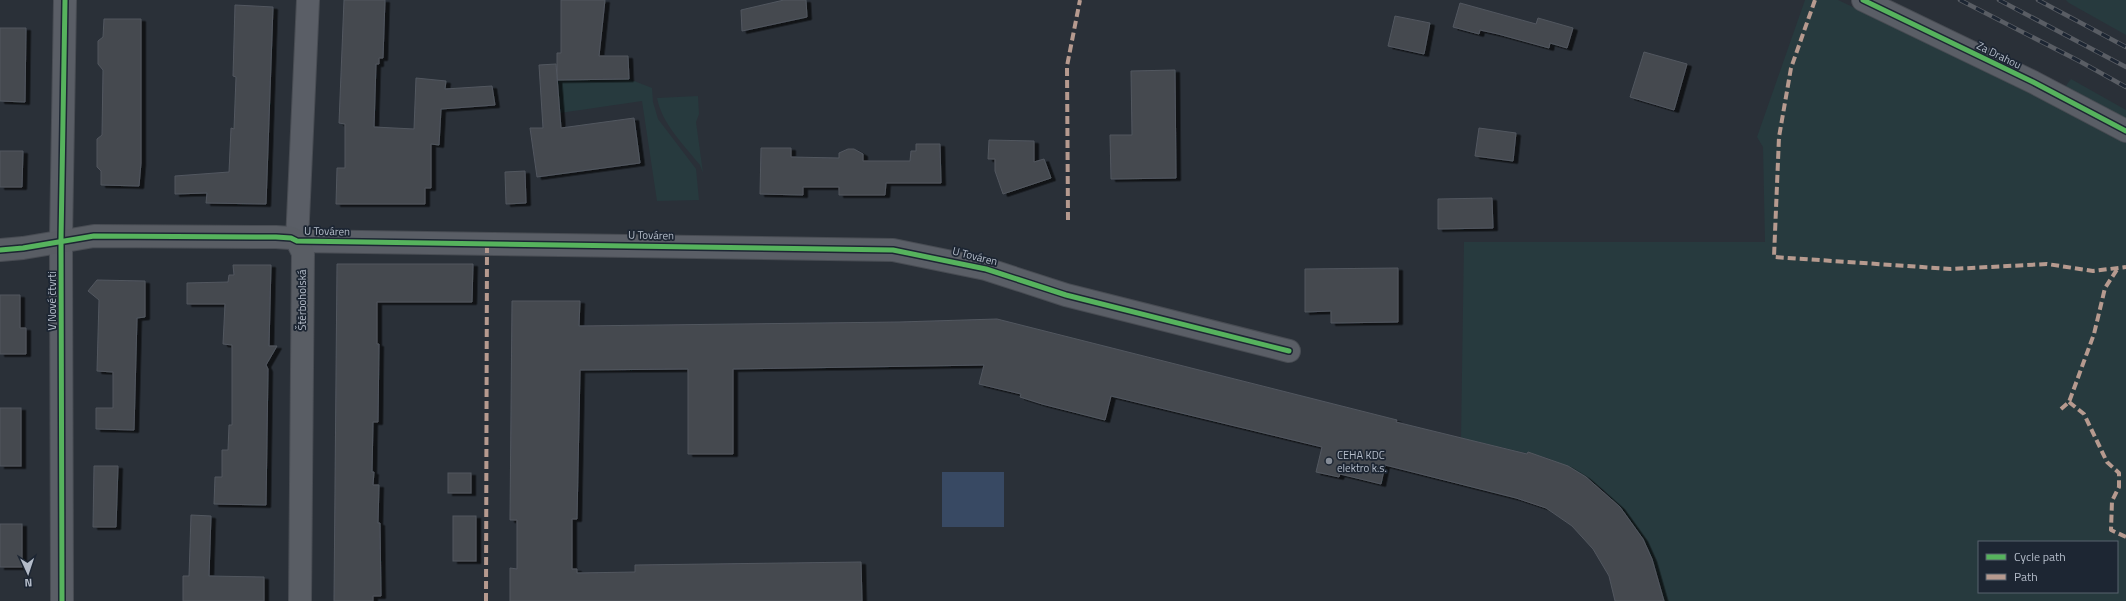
<svg xmlns="http://www.w3.org/2000/svg" width="2126" height="601" font-family="'Titillium Web',sans-serif">
	<style>
		.green { fill: #273a3e; fill-rule: evenodd }
		.water { fill: #384963 }
		.building { fill: #444950; stroke: #52575f; filter: url(#shadow) }
		.lines { fill: none; stroke-linecap: round; stroke-linejoin: round }
		.street-casing { stroke: #484c53; stroke-width: 24 }
		.secondary-casing { stroke: #484c53; stroke-width: 24 }
		.street { stroke: #5a5e66; stroke-width: 22 }
		.secondary { stroke: #595d64; stroke-width: 22 }
		.rail-casing { stroke: #595d64; stroke-width: 4.5 }
		.rail { stroke: #1d2633; stroke-width: 3; stroke-dasharray: 9; stroke-linecap: butt }
		.quiet { stroke: #b69a8f; stroke-width: 4; stroke-dasharray: 8 4; stroke-linecap: butt }
		.cycleway-casing { stroke: #1d2633; stroke-width: 8 }
		.cycleway { stroke: #56b35d; stroke-width: 5 }
		.poi-dot { fill: #848b96; stroke: #1d2633; stroke-width: 1.5 }
		.labels { text-anchor: middle; dominant-baseline: central; stroke-width: 3.5; stroke-linejoin: round; paint-order: stroke }
		.street-label { font-size: 11px; fill: #b4bcc9; stroke: #1d2633 }
		.poi-label { font-size: 11px; fill: #b4bcc9; stroke: #1d2633; text-anchor: start }
	</style>
	<defs>
		<filter id="shadow"><feDropShadow dx="4.5" dy="2.5" stdDeviation="0" flood-color="#0009"/></filter>
	</defs>
	<rect width="100%" height="100%" fill="#2a3038"/>
	<!-- green -->
	<g class="green">
		<path d="M1805 0H1838L2019 86 2126 142V601H1664L1659 578 1643 539 1620 507 1603 490 1586 477 1548 458 1461 438 1464 242H1765L1763 147 1757 137ZM1979 542H2117V592H1979Z"/>
		<polygon points="2066,0 2126,0 2126,35 2069,3"/>
		<polygon points="557,76 629,79 652,88 653,102 658,119 696,169 699,200 657,201 642,101 560,113"/>
		<polygon points="2071,79 2126,110 2126,125 2062,91"/>
		<path d="M698 96 699 114 696 122 703 173 700 165C684 145 662 124 657 98Z"/>
	</g>
	<!-- water -->
	<rect class="water" x="942" y="472" width="62" height="55"/>
	<!-- building -->
	<g class="building">
		<polygon points="344,0 385,0 383,58 379,58 379,64 376,64 374,127 414,129 416,78 446,81 445,89 492,86 495,105 441,109 439,145 431,144 431,188 425,188 425,204 336,204 337,168 345,168 345,124 339,123"/>
		<polygon points="561,0 605,0 599,56 628,56 629,79 557,80 557,53 561,53"/>
		<polygon points="784,0 806,0 807,17 742,31 741,10"/>
		<polygon points="1460,3 1536,24 1538,18 1573,28 1567,48 1550,43 1549,48 1498,34 1480,30 1479,34 1453,27"/>
		<polygon points="235,5 273,7 266,204 206,203 207,193 175,194 175,176 229,172 231,128 234,129 236,77 233,76"/>
		<polygon points="1395,16 1430,23 1424,54 1388,46"/>
		<polygon points="104,19 141,19 141,163 139,186 101,185 101,171 97,167 97,139 102,135 103,70 98,64 98,41 103,37"/>
		<polygon points="0,28 26,28 25,102 0,101"/>
		<polygon points="1644,52 1687,64 1674,110 1630,97"/>
		<polygon points="556,64 561,128 634,118 640,163 537,177 530,128 543,128 539,65"/>
		<polygon points="1175,70 1176,178 1111,179 1110,135 1132,135 1131,71"/>
		<polygon points="1479,128 1516,133 1513,161 1475,156"/>
		<polygon points="989,140 1034,141 1034,162 1044,159 1051,178 1003,194 995,171 995,159 988,159"/>
		<polygon points="916,144 940,144 941,183 886,183 885,195 839,195 839,187 803,187 803,195 760,194 761,148 791,148 791,157 839,158 839,153 848,149 854,149 863,154 863,161 910,161 911,151 916,151"/>
		<polygon points="0,151 23,151 22,187 0,187"/>
		<polygon points="525,171 526,203 506,204 505,172"/>
		<polygon points="1492,198 1493,228 1438,229 1438,199"/>
		<polygon points="337,264 473,264 472,302 377,302 377,344 379,344 378,422 373,422 372,472 374,472 373,485 379,485 378,523 380,523 381,596 373,596 373,601 334,601"/>
		<polygon points="233,265 271,265 269,346 277,346 266,365 268,369 266,505 214,504 215,477 222,477 222,450 228,450 229,425 232,425 232,345 223,344 225,304 187,304 187,283 228,282 229,275 234,275"/>
		<polygon points="1398,268 1398,322 1331,323 1331,311 1305,312 1305,269"/>
		<polygon points="97,280 145,281 145,317 137,318 134,430 96,429 96,408 113,408 113,372 97,371 99,300 88,291"/>
		<polygon points="0,295 20,295 20,328 26,328 26,354 0,354"/>
		<polygon points="512,301 580,301 579,326 899,322 997,319 1397,420 1396,422 1527,454 1528,452 1568,466 1586,477 1620,507 1643,539 1652,559 1664,601 1615,601 1609,576 1593,549 1572,526 1546,508 1516,498 1385,465 1381,484 1340,474 1339,477 1316,472 1322,447 1111,396 1105,420 1042,404 1020,397 1021,394 979,384 984,365 733,369 733,454 688,454 688,369 580,370 577,519 572,519 572,569 577,569 577,573 635,572 635,565 861,562 862,601 510,601 510,568 517,569 517,520 510,520"/>
		<rect x="0" y="408" width="21" height="58"/>
		<polygon points="94,466 118,466 116,527 93,527"/>
		<rect x="448" y="473" width="23" height="20"/>
		<polygon points="191,515 211,516 209,576 264,577 264,601 183,601 183,576 189,576"/>
		<rect x="453" y="516" width="23" height="45"/>
		<rect x="0" y="524" width="22" height="43"/>
	</g>
	<g class="lines">
		<defs>
			<g id="street">
				<polyline points="308,0 297,241 893,250 986,269 1066,295 1289,351"/>
				<polyline points="1863,0 2033,82 2126,131"/>
				<polyline points="62,601 61,240 65,0"/>
			</g>
			<polyline id="secondary" points="0,250 23,248 94,236 276,237 291,238 297,241 303,253 300,601"/>
		</defs>
		<!-- street casing -->
		<use href="#street" class="street-casing"/>
		<!-- secondary casing -->
		<use href="#secondary" class="secondary-casing"/>
		<!-- street -->
		<use href="#street" class="street"/>
		<!-- secondary -->
		<use href="#secondary" class="secondary"/>
		<defs>
			<g id="rail">
				<polyline points="1960,0 2081,62 2126,87"/>
				<polyline points="1999,0 2126,67"/>
				<polyline points="2038,0 2126,47"/>
			</g>
		</defs>
		<!-- rail casing -->
		<use href="#rail" class="rail-casing"/>
		<!-- rail -->
		<use href="#rail" class="rail"/>
		<!-- quiet -->
		<g class="quiet">
			<polyline points="1815,0 1791,68 1779,137 1774,257 1951,269 2047,264 2093,271 2126,267"/>
			<polyline points="1068,220 1067,66 1080,0"/>
			<polyline points="2069,402 2084,414 2107,462 2119,473 2119,487 2112,501 2111,530 2126,537"/>
			<polyline points="2061,409 2069,402 2094,334 2105,288 2118,268"/>
			<polyline points="486,601 487,243"/>
		</g>
		<defs>
			<g id="cycleway">
				<polyline points="1863,0 2033,82 2126,131"/>
				<polyline points="0,250 23,248 94,236 276,237 291,238 297,241 893,250 986,269 1066,295 1289,351"/>
				<polyline points="62,601 61,240 65,0"/>
			</g>
		</defs>
		<!-- cycleway casing -->
		<use href="#cycleway" class="cycleway-casing"/>
		<!-- cycleway -->
		<use href="#cycleway" class="cycleway"/>
	</g>
	<!-- markers -->
	<circle class="poi-dot" cx="1329" cy="461" r="4"/>
	<g class="labels">
		<!-- street labels -->
		<g class="street-label">
			<text transform="translate(1999 55) rotate(26)">Za Drahou</text>
			<text transform="translate(327 231) rotate(1)">U Továren</text>
			<text transform="translate(651 235) rotate(1)">U Továren</text>
			<text transform="translate(975 256) rotate(14)">U Továren</text>
			<text transform="translate(302 300) rotate(-90)">Štěrboholská</text>
			<text transform="translate(52 301) rotate(-90)">V Nové čtvrti</text>
		</g>
		<!-- poi labels -->
		<g class="poi-label">
			<text x="1337" y="455">CEHA KDC<tspan x="1337" dy="13">elektro k.s.</tspan></text>
		</g>
	</g>
	<!-- legend -->
	<rect x="1978" y="541" width="140" height="52" fill="#1d2633" stroke="#59626f"/>
	<rect x="1986" y="554" width="20" height="6" fill="#56b35d" stroke="#59626f"/>
	<text x="2014" y="561" font-size="12" fill="#b4bcc9">Cycle path</text>
	<rect x="1986" y="574" width="20" height="6" fill="#b69a8f" stroke="#59626f"/>
	<text x="2014" y="581" font-size="12" fill="#b4bcc9">Path</text>
	<!-- north arrow -->
	<g transform="translate(28 573) rotate(177)" stroke="#1d2633" stroke-width="3" paint-order="stroke">
	<path d="M0-3L7 15L0 10L-7 15Z" fill="#b4bcc9"/>
	<text y="-6" font-size="11" font-weight="bold" text-anchor="middle" fill="#b4bcc9">N</text>
	</g>
</svg>
